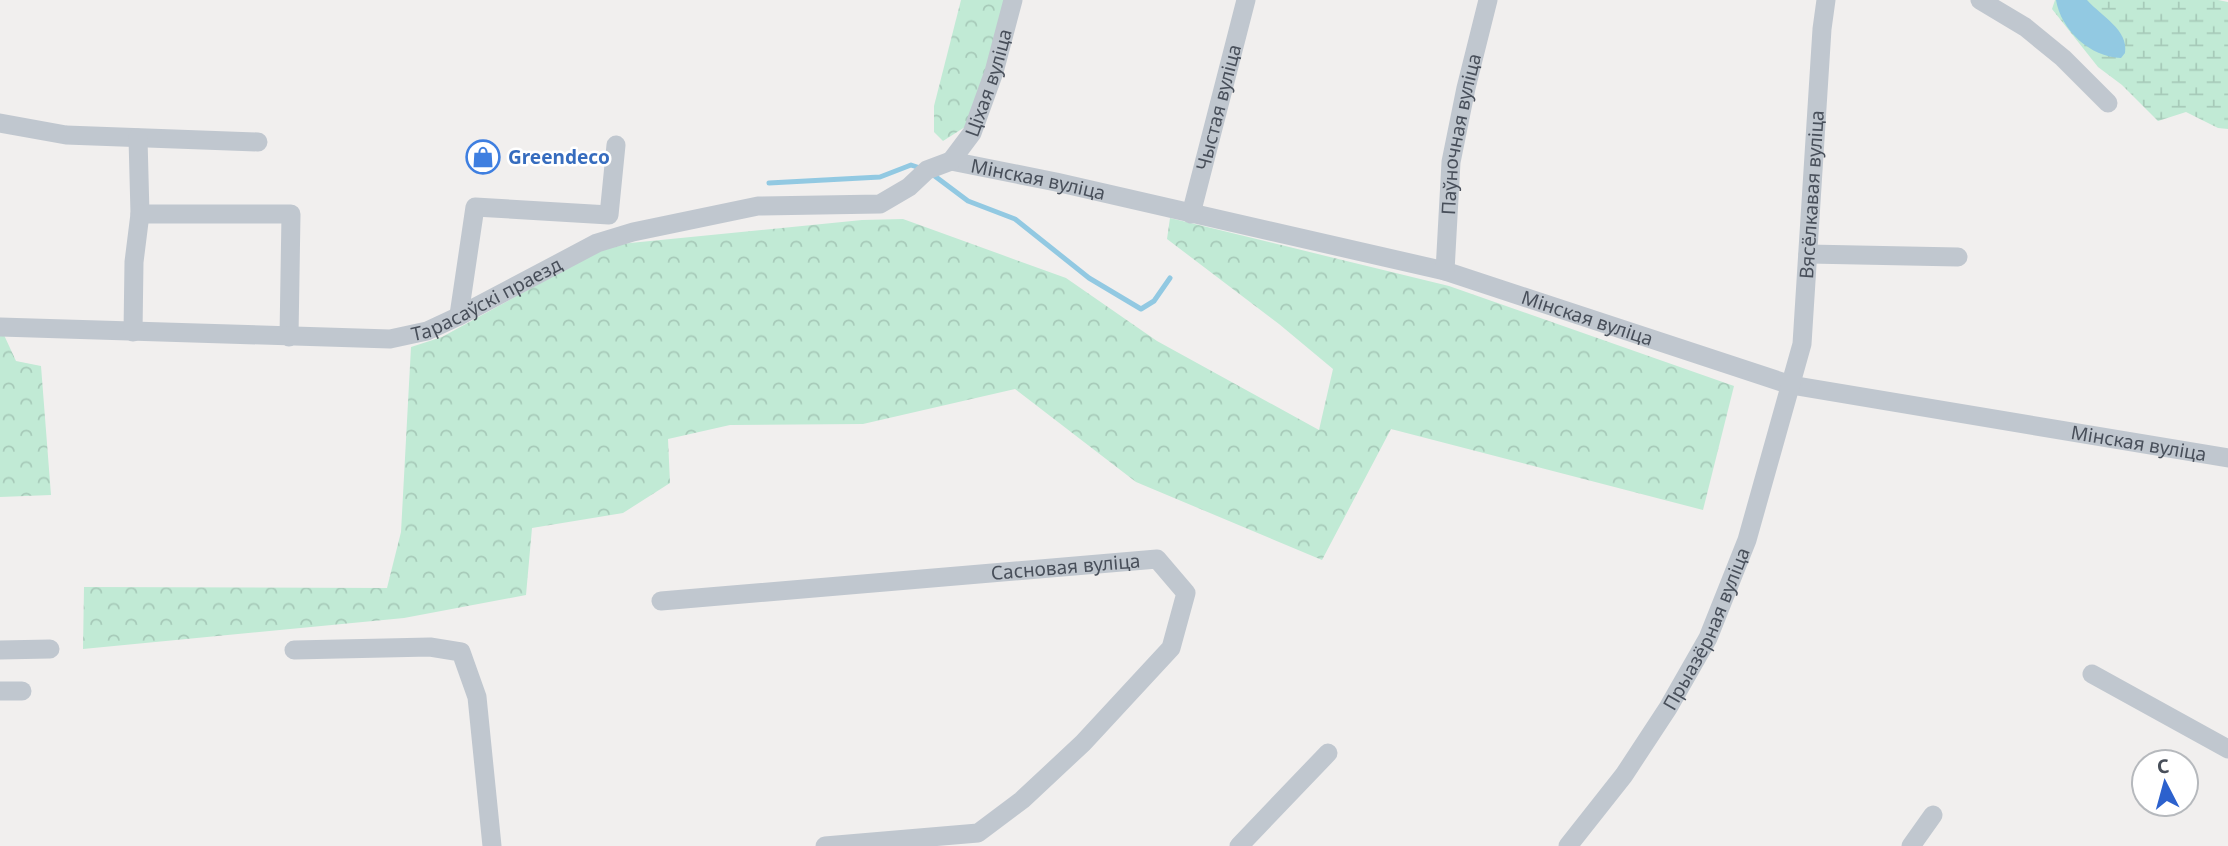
<svg xmlns="http://www.w3.org/2000/svg" width="2228" height="846" font-family="'Noto Sans',sans-serif">
	<style>
		.forest { fill: url(#forest-crowns) }
		.wetland { fill: url(#wetland-marsh) }
		.water { fill: #92c9e2 }
		.lines { fill: none; stroke-linecap: round; stroke-linejoin: round }
		.stream { stroke: #92c9e2; stroke-width: 5 }
		.minor { stroke: #c0c7cf; stroke-width: 19 }
		.labels { text-anchor: middle; dominant-baseline: central; stroke-width: 5; stroke-linejoin: round; paint-order: stroke }
		.street-label { font-size: 19px; fill: #484f5a; stroke: #fff }
		.shop-label { font-size: 19px; font-weight: bold; fill: #366cbe; stroke: #fff; text-anchor: start }
	</style>
	<defs>
		<pattern id="forest-crowns" width="20" height="18" patternUnits="userSpaceOnUse" patternTransform="scale(1.75)"><rect width="20" height="18" fill="#c1ead5"/><path d="M2 6a3 3 0 1 1 6 0M12 15a3 3 0 1 1 6 0" fill="none" stroke="#a7cab9"/></pattern>
		<pattern id="wetland-marsh" width="20" height="14" patternUnits="userSpaceOnUse" patternTransform="scale(1.75)"><rect width="20" height="14" fill="#c1ead5"/><path d="M1 5h8M5 5V1M11 12h8M15 12V8" fill="none" stroke="#a7cab9"/></pattern>
	</defs>
	<rect width="100%" height="100%" fill="#f1efee"/>
	<!-- forest -->
	<g class="forest">
		<polygon points="961,0 1007,0 987,76 965,127 943,141 934,132 934,106"/>
		<polygon points="1170,218 1449,286 1734,386 1703,510 1391,429 1322,560 1136,482 1015,389 863,424 730,425 668,439 670,483 623,513 532,528 526,595 404,618 83,649 84,587 387,588 401,532 411,347 442,337 610,245 862,220 903,219 1066,278 1157,341 1319,430 1333,369 1279,324 1167,239"/>
		<polygon points="4,335 16,361 41,366 51,495 0,497 0,336"/>
	</g>
	<!-- wetland -->
	<polygon class="wetland" points="2055,0 2218,0 2228,2 2228,129 2218,128 2186,112 2158,121 2122,85 2098,67 2052,9"/>
	<!-- water -->
	<path class="water" d="M2056 0H2087C2101 16 2129 30 2125 53L2121 58C2090 57 2061 30 2056 0Z"/>
	<g class="lines">
		<!-- stream -->
		<g class="stream">
			<polyline points="932,174 968,201 1015,219 1089,278 1141,309 1154,301 1170,278"/>
			<polyline points="769,183 880,177 911,165 920,168"/>
		</g>
		<!-- minor -->
		<g class="minor">
			<polyline points="1980,0 2025,27 2063,58 2108,103"/>
			<polyline points="0,123 66,135 258,142"/>
			<polyline points="138,138 140,214 291,214 289,337"/>
			<path id="s1" d="M951 161 1056 182 1445 271 1791 385 2228 458"/>
			<path id="s2" d="M951 161 972 133 994 72 1013 0"/>
			<path id="s3" d="M1191 214 1246 0"/>
			<polyline points="1808,254 1958,257"/>
			<path id="s4" d="M1445 271 1451 162 1466 88 1488 0"/>
			<polyline points="459,315 475,207 609,215 616,145"/>
			<path id="s5" d="M0 327 390 339 427 331 457 317 597 243 633 232 758 206 880 204 909 187 927 170 951 161"/>
			<polyline points="133,332 134,262 140,214"/>
			<path id="s6" d="M661 601 1157 559 1186 593 1171 648 1083 743 1022 800 978 833 825 846"/>
			<polyline points="0,650 50,649"/>
			<polyline points="294,650 430,647 461,652 477,697 492,846"/>
			<polyline points="2092,674 2228,749"/>
			<polyline points="0,691 22,691"/>
			<polyline points="1239,846 1328,753"/>
			<path id="s7" d="M1568 846 1624 775 1668 708 1708 638 1747 540 1802 344 1822 29 1826 0"/>
			<polyline points="1911,846 1933,815"/>
		</g>
	</g>
	<!-- icons -->
	<defs>
		<symbol id="shop-ring" viewBox="-11 -11 22 22"><circle r="9.5" fill="#fff" stroke="#3f7fe0" stroke-width="1.5"/><path d="M-5-2.5h2.3a2.7 3.5 0 0 1 5.4 0H5L5.5 6h-11ZM-1.5-2.5h3a1.5 2.3 0 0 0-3 0Z" fill="#3f7fe0"/></symbol>
	</defs>
	<g fill-rule="evenodd">
		<use href="#shop-ring" x="464" y="138" width="38" height="38"/>
	</g>
	<g class="labels">
		<!-- street labels -->
		<g class="street-label">
			<text stroke="none"><textPath href="#s2" startOffset="88">Ціхая вуліца</textPath></text>
			<text stroke="none"><textPath href="#s3" startOffset="110">Чыстая вуліца</textPath></text>
			<text stroke="none"><textPath href="#s4" startOffset="138">Паўночная вуліца</textPath></text>
			<text stroke="none"><textPath href="#s1" startOffset="89">Мінская вуліца</textPath></text>
			<text stroke="none"><textPath href="#s7" startOffset="710">Вясёлкавая вуліца</textPath></text>
			<text stroke="none"><textPath href="#s5" startOffset="495">Тарасаўскі праезд</textPath></text>
			<text stroke="none"><textPath href="#s1" startOffset="656">Мінская вуліца</textPath></text>
			<text stroke="none"><textPath href="#s1" startOffset="1223">Мінская вуліца</textPath></text>
			<text stroke="none"><textPath href="#s6" startOffset="406">Сасновая вуліца</textPath></text>
			<text stroke="none"><textPath href="#s7" startOffset="259">Прыазёрная вуліца</textPath></text>
		</g>
		<!-- shop labels -->
		<g class="shop-label">
			<text x="508" y="157">Greendeco</text>
		</g>
	</g>
	<!-- north arrow -->
	<g transform="translate(2165 783) rotate(354)"><circle r="33" fill="#ffffff" stroke="#b6b9bd" stroke-width="2"/>
	<path d="M0-5L12 26L0 18L-12 26Z" fill="#2c61cd"/>
	<text y="-10" font-size="19" font-weight="bold" text-anchor="middle" fill="#484f5a">С</text>
	</g>
</svg>
